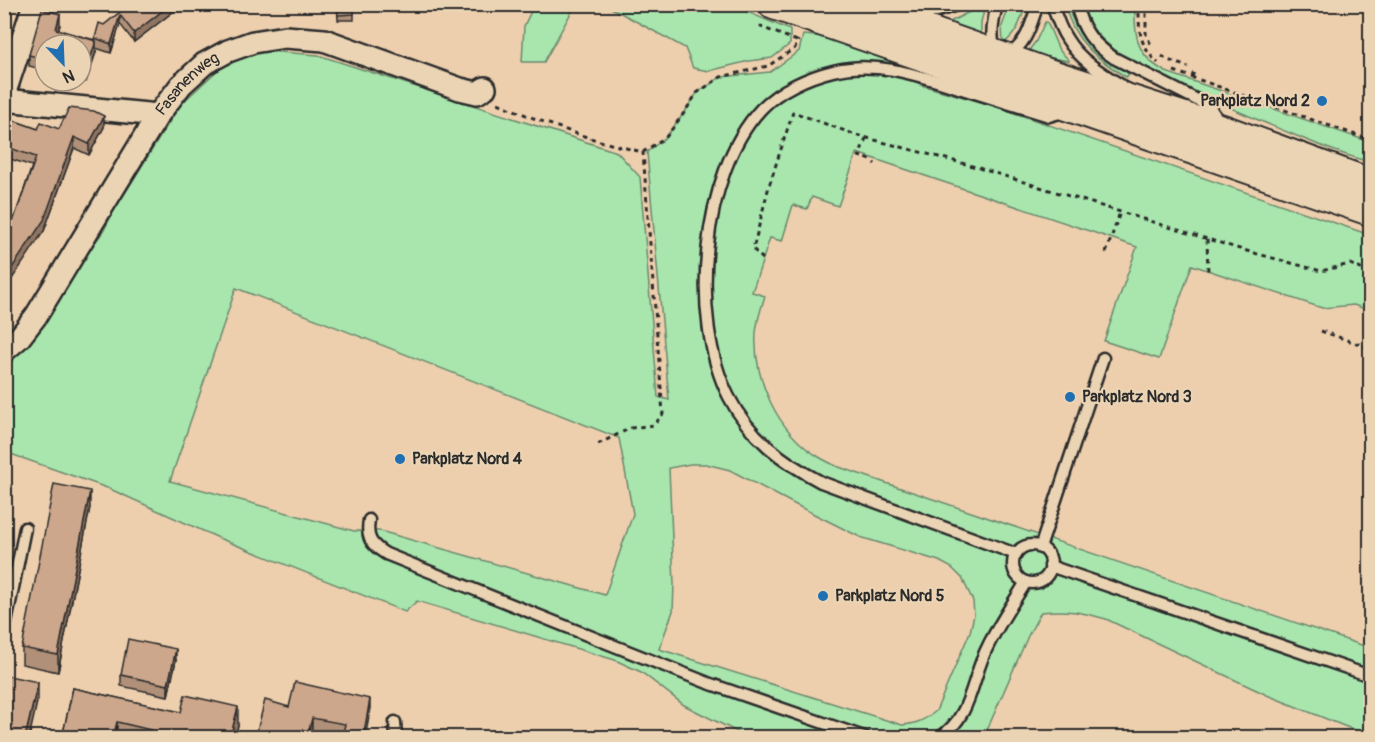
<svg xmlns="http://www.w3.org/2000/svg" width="1375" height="742" font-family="Pangolin,sans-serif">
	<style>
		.green { fill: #a8e6ae; stroke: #6a886c; stroke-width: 1.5; fill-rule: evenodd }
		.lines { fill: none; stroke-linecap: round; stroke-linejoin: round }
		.service-casing { stroke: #2b2b2b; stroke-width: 15 }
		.minor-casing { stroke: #2b2b2b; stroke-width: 26 }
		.secondary-casing { stroke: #2b2b2b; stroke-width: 34 }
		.path { stroke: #2b2b2b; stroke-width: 3; stroke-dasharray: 4.5 4.5; stroke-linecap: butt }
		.service { stroke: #ebd4b4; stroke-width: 10 }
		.minor { stroke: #ebd4b4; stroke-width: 21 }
		.secondary { stroke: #ebd4b4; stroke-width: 30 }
		.wall { fill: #b09078; stroke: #2b2b2b; stroke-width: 1.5 }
		.shaded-wall { fill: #907562; stroke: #2b2b2b; stroke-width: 1.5 }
		.building { fill: #cda78c; stroke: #2b2b2b; stroke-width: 1.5 }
		.poi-dot { fill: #1f6fb2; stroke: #ebd4b4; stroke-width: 2 }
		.labels { text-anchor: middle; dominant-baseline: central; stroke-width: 4.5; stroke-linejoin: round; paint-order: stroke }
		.street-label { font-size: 16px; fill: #2b2b2b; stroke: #ebd4b4 }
		.poi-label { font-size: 16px; font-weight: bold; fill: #2b2b2b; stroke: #ebd4b4; text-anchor: start }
	</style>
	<rect width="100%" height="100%" fill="#edcfae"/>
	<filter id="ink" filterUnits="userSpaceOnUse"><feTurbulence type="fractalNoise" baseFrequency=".0167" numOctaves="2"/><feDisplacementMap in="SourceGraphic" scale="12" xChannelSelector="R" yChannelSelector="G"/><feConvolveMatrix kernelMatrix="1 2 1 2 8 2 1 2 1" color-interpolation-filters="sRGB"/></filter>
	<g filter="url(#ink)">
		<!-- green -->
		<g class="green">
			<polygon points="534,5 578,5 572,11 544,62 522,62 524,26"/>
			<polygon points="606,5 731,5 790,30 790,44 772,58 749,61 709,71 693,68 685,48"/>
			<polygon points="983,5 985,7 981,22 981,40 942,26"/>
			<path d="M1010 5H1025C1022 20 1016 35 1003 44L1002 26Z"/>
			<path d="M1065 5H1068C1075 37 1099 58 1128 73V75L1126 77C1096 58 1073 41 1065 5Z"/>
			<path d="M1083 5H1135C1134 36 1136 56 1166 72L1370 142V162C1343 155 1318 145 1292 134 1255 119 1219 103 1182 86 1155 73 1125 61 1103 40 1092 30 1086 18 1083 5Z"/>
			<polygon points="1045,22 1047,22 1059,50 1069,60 1069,61 1028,54 1027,53 1036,41"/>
			<path d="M803 35 838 38 911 65 921 85 985 103 1370 235V311L1354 305 1322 308 1192 265 1159 359 1104 341 1137 247 857 153 838 206 812 197 807 209 793 205 782 241 770 238 752 292 765 296C761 308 757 320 756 333 753 379 778 433 819 457 824 460 830 463 836 466L1370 648V734L1349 728 1267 695 1106 619C1081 612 1067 609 1041 612L1028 636 984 737H747L684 705 641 672 615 660 417 601 405 612 221 539 110 489 5 452V366L49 318 83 258 103 232 113 212 180 105 223 65 266 51 318 55 617 152 640 177 658 397 669 400 647 152 666 137 684 113 697 93 721 77 770 72 799 51ZM236 288 619 438 633 514 605 595 380 531H354L170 481ZM690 464H706L730 470 794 504 860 537 939 561 952 568 962 578 973 601 974 615 970 632 936 711C925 720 916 724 902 725L659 649 673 611 674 584 669 468Z"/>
		</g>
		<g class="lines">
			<defs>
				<g id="service">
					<path d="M1052 4C1056 16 1060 29 1067 39 1079 59 1101 73 1121 85"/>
					<path d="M1076 4C1082 30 1093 44 1114 58L1209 106 1219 121"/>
					<polyline points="910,15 934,12 960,4"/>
					<path d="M995 52C990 34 993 22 997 4"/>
					<path d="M1007 56C1028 43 1030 26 1038 4"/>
					<path d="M369 520C366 538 371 545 386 554L597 639 708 683 867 738"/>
					<circle cx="1032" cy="564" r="19"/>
					<polyline points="1040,548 1103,358"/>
					<path d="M1016 554 821 482C783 462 749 437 729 397 689 320 701 173 761 109 779 90 808 77 833 71 877 60 920 76 962 89 991 98 1020 107 1049 116L1063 112"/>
					<polyline points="1050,566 1370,676"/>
					<polyline points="4,633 25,528"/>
					<polyline points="395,722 396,738"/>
					<path d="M939 738C973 716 971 678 988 646 999 624 1013 603 1026 582"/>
				</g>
				<g id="minor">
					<polyline points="4,95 34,4"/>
					<polyline points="4,100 158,115"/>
					<path id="s1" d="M4 351 19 338 36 316 158 115 181 85 204 64 228 51 253 42 285 37 324 40 460 89 477 93 485 88"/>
				</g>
				<g id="secondary">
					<polyline points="774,4 1370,210"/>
					<polyline points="850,4 1045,73 1225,131 1370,184"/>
				</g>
			</defs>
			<!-- service casing -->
			<use href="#service" class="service-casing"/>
			<!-- minor casing -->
			<use href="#minor" class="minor-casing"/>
			<!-- secondary casing -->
			<use href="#secondary" class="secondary-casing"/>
			<!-- path -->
			<g class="path">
				<path d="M1139 4C1139 29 1138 45 1158 63"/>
				<polyline points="1146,4 1146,34 1152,47"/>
				<polyline points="762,25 761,27 797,41"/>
				<polyline points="1162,56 1168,60 1188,67"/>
				<polyline points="1174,71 1370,140"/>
				<polyline points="1192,77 1195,69"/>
				<path d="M498 103C545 124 593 141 643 152L666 137 684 113 697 93 721 77 768 66 795 48 798 40"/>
				<polyline points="866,138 859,156 871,160 875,164"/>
				<polyline points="1207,239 1208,274"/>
				<polyline points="1106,253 1120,212"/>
				<polyline points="763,259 753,249 769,186 793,112 856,135 969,165 1243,250 1321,271 1350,264 1370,273"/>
				<polyline points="1321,331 1370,348"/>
				<polyline points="598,444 631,428 654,425 663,414 643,152"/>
			</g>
			<!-- service -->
			<use href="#service" class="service"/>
			<!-- minor -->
			<use href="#minor" class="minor"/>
			<!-- secondary -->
			<use href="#secondary" class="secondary"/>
		</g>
		<!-- wall -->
		<g class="wall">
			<polygon points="130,4 183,4 134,42 120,24 111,53 96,48 96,52 86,82 81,81 81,45 45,45 45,70 29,66 29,55 60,25 58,30 95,40 95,38 104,25"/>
			<polygon points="337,4 354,4 354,20 338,20"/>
			<polygon points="4,117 38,129 59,129 104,127 89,155 74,148 44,231 14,219 32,166 4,157"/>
			<polygon points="90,507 58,672 22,664 22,648"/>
			<polygon points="176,660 168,696 121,686 121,675"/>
			<polygon points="73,688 238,725 235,738 62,738"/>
			<polygon points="289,707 370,712 342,736 312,731 310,738 257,738 257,731"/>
		</g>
		<!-- shaded-wall -->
		<g class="shaded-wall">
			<polygon points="171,4 183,4 134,42 134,33"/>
			<polygon points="60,14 60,25 56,40 56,29"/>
			<polygon points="120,15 120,24 111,53 111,44"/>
			<polygon points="96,41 96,52 86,82 86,71"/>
			<polygon points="104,116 104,127 89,155 89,144"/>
			<polygon points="74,137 74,148 44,231 4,291 4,280"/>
			<polygon points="10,477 10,494 4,516 4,500"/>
			<polygon points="90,491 90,507 58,672 58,655"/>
			<polygon points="176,649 176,660 168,696 168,685"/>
			<polygon points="38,682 38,698 29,738 25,738"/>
			<polygon points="370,699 370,712 365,738 363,738"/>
			<polygon points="238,707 238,725 235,738 230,738"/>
			<polygon points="312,718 312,731 310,738 307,738"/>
			<polygon points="117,722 117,738 113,738"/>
		</g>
		<!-- building -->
		<g class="building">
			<polygon points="130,4 171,4 134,33 120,15 111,44 95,38 99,23 104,25"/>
			<polygon points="337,4 354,4 354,14 338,15"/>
			<polygon points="42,9 60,14 56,29 96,41 86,71 81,70 81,45 45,45 45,59 29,55"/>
			<polygon points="69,108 94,111 104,116 89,144 74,137 44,220 4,280 4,213 14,219 36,157 4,146 4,117 38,129 41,122 59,129"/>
			<polygon points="4,476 10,477 4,500"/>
			<polygon points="54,484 90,491 58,655 22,648"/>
			<polygon points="128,639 176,649 168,685 121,675"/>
			<polygon points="4,675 38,682 25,738 4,738"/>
			<polygon points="295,682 370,699 363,738 342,738 345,724 312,718 307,738 276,738 276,736 257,731 265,700 289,707"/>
			<polygon points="73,688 181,712 185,695 238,707 230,738 175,738 176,736 117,722 113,738 62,738"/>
		</g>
	</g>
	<!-- markers -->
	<g class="poi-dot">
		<circle cx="1322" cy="101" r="6"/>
		<circle cx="1070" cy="397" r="6"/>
		<circle cx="400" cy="459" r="6"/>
		<circle cx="823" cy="596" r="6"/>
	</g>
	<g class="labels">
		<!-- street labels -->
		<g class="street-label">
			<text stroke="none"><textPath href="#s1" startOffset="326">Fasanenweg</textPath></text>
		</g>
		<!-- poi labels -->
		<g class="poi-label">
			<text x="1310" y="101" text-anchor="end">Parkplatz Nord 2</text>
			<text x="1082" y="397">Parkplatz Nord 3</text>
			<text x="412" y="459">Parkplatz Nord 4</text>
			<text x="835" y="596">Parkplatz Nord 5</text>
		</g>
	</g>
	<!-- margin -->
	<rect width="1375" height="742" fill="none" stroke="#ebd4b4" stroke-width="24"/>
	<rect x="12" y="12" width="1351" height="718" fill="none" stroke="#2b2b2b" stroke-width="2" filter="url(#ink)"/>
	<!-- north arrow -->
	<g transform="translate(63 63) rotate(157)"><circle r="28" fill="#ebd4b4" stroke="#9e907d" stroke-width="1.5"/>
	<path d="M0-4.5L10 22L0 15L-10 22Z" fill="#1f6fb2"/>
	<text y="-9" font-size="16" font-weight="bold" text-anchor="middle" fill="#2b2b2b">N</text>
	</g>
</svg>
